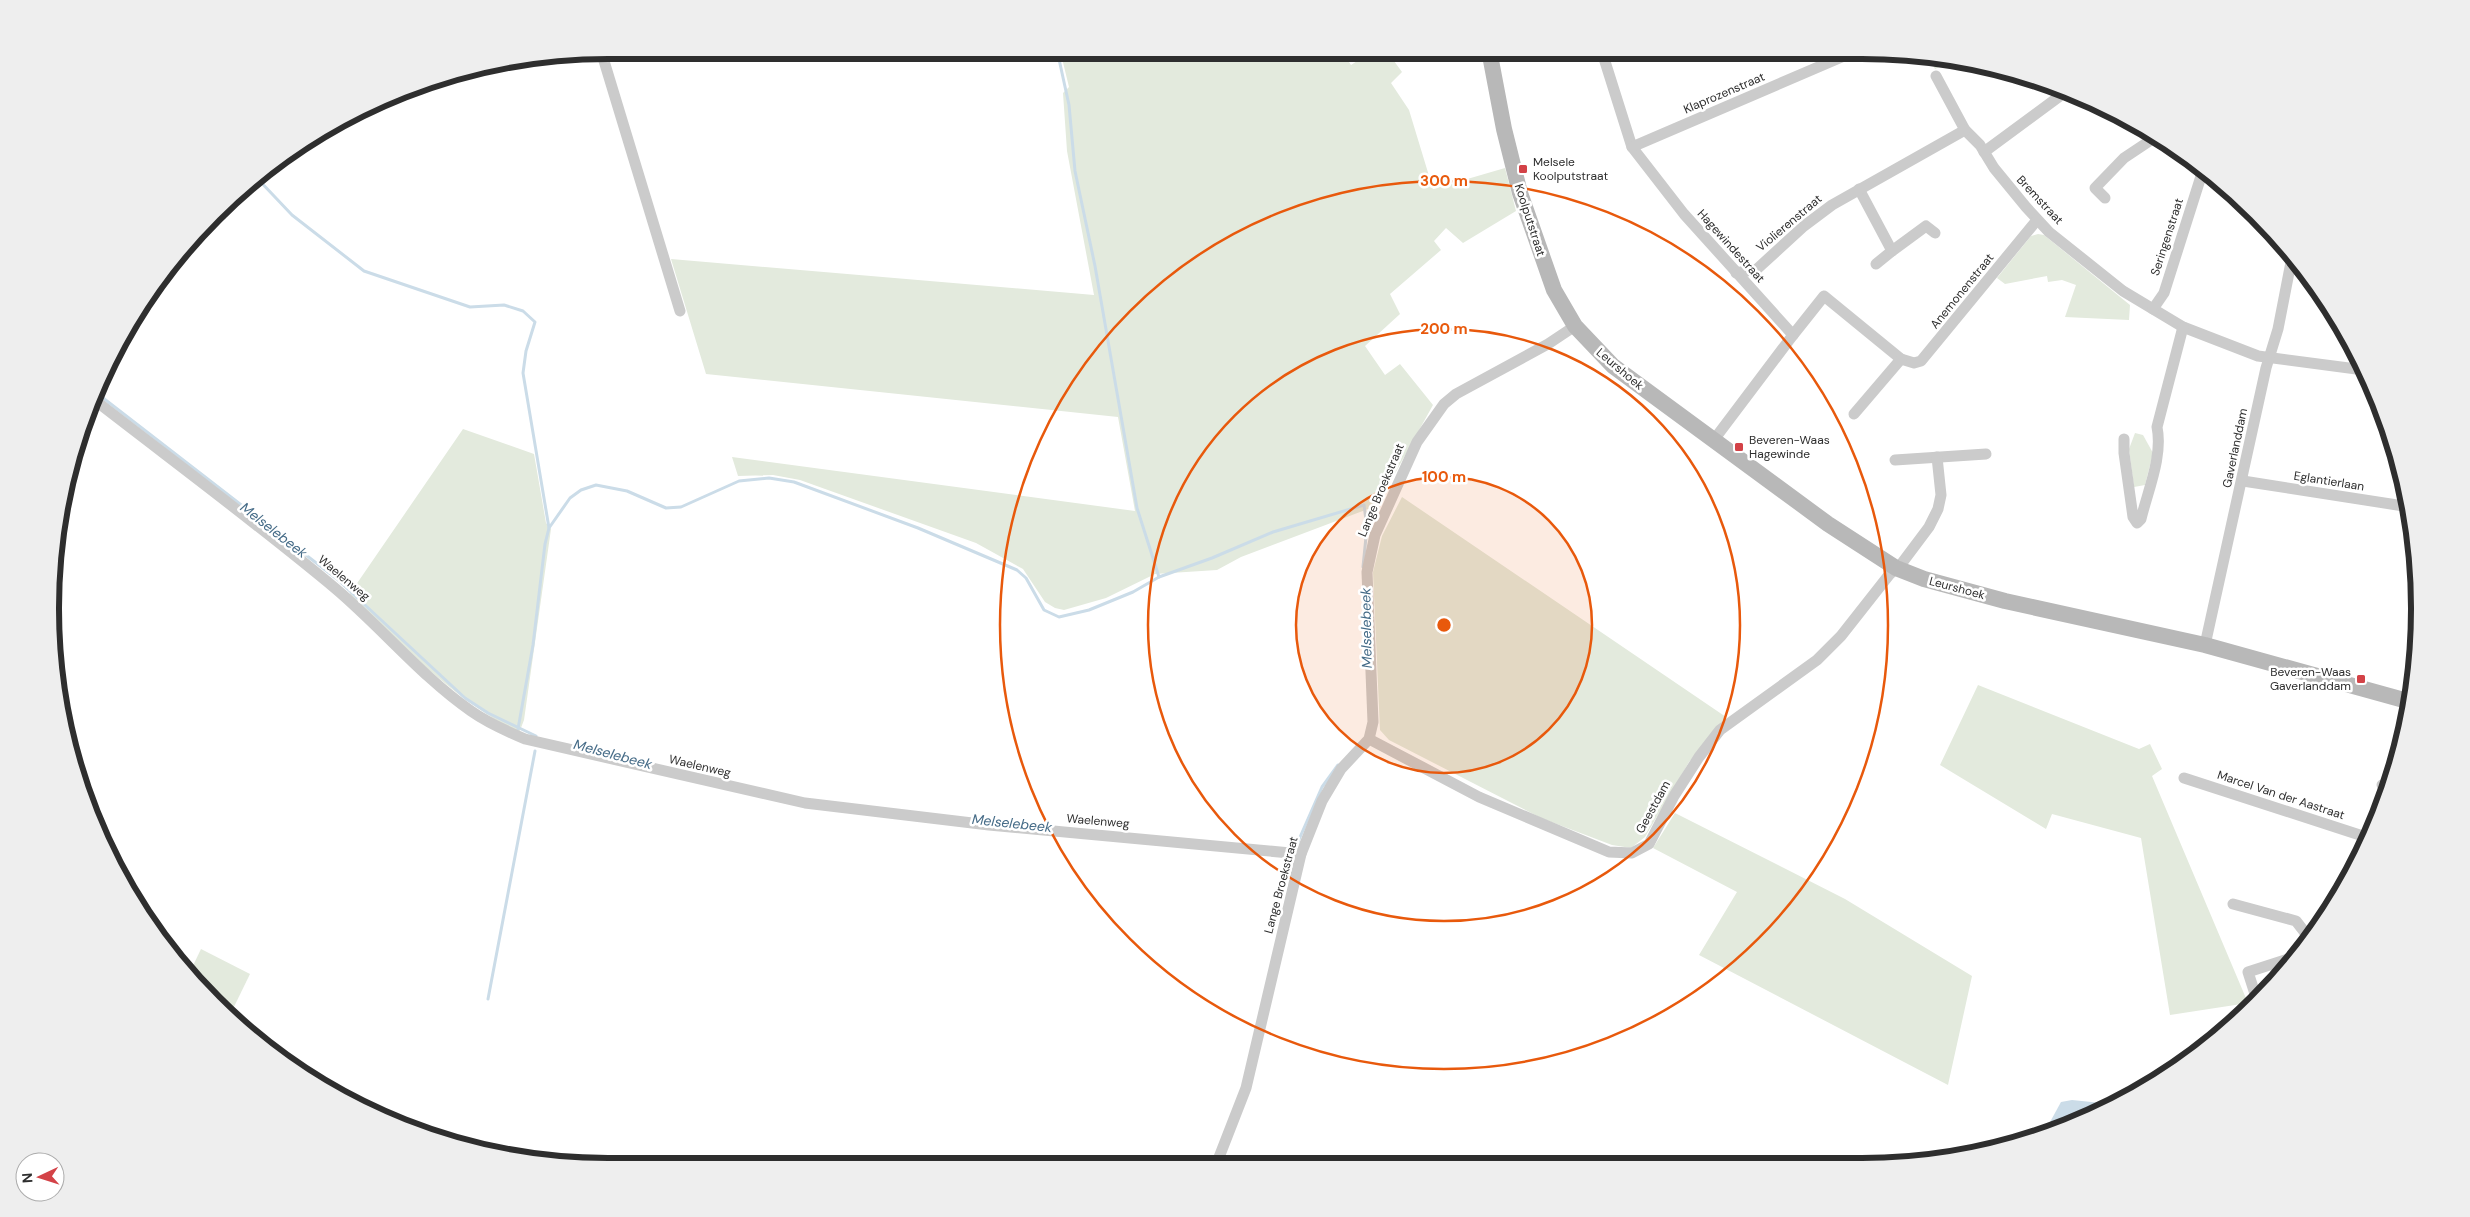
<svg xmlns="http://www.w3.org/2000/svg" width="2470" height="1217" font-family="'DM Sans',sans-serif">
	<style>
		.green { fill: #e3eadd }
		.water { fill: #cbdce8 }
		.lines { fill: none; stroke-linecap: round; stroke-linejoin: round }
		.stream { stroke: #cbdce8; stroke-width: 3 }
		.street { stroke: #cbcbcb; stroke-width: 11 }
		.secondary { stroke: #b8b8b8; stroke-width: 16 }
		.ring { fill: none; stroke: #e8590c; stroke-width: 2.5 }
		.poi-dot { fill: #d34247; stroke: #fff; stroke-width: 2 }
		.labels { text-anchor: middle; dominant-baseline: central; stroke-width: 5; stroke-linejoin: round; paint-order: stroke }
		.street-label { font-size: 12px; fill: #2e2e2e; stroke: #fff }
		.poi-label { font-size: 12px; fill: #2e2e2e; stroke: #fff; text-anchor: start }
		.water-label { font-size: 14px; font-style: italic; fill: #456b87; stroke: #fff }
		.rim { fill: none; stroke: #2e2e2e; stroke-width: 6 }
		.centre { fill: #e8590c; stroke: #fff; stroke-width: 2.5 }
		.ring-label { font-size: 15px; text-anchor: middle; font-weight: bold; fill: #e8590c; stroke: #fff; stroke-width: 5; stroke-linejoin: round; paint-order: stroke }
	</style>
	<rect width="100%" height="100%" fill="#fff"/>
	<!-- green -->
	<g class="green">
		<polygon points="1060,50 1353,50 1345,56 1351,65 1374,50 1386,50 1402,72 1391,83 1409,110 1433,189 1505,168 1516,211 1463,243 1446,228 1434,241 1441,250 1390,294 1400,314 1365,346 1385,375 1400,364 1433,405 1373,513 1368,509 1241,557 1217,570 1155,574 1106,598 1064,610 1055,608 1045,602 1023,569 976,543 800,480 773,475 738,476 732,457 1135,511 1118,417 706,374 671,259 1094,295 1067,151 1063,93 1069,87"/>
		<polygon points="1929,57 1956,59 1935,69"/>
		<polygon points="2038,234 2044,235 2130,305 2129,320 2065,317 2076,285 2062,280 2048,282 2047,276 2005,284 1997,278 2031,236"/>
		<path d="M463 429 534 454 546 523 551 529 524 720 519 733C453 699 402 645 349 595Z"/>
		<polygon points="2135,433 2143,435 2153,453 2145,485 2134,487 2129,449"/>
		<polygon points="1402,497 1726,717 1689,762 1645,837 1631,848 1612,845 1541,818 1389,740 1380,730 1373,572 1382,536"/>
		<polygon points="1978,685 2139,749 2150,744 2162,769 2152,776 2248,1003 2170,1015 2141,838 2052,814 2046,829 1940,765"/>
		<polygon points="1675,813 1845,899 1972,976 1948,1085 1699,955 1737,892 1653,848"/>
		<polygon points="201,949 250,974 229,1017 189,974"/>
	</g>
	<!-- water -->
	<polygon class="water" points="2072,1100 2111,1104 2075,1125 2044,1133 2061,1102"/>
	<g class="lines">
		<!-- stream -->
		<g class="stream">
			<polyline points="1057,50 1069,105 1075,171 1095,266 1137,508 1159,577"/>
			<polyline points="256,177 292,215 364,271 470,307 504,305 523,311 535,322 526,351 523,373 549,528 545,544 533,645 518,729"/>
			<polyline points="94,391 337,579 465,698 488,713 536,736"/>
			<polyline points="549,528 570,498 581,490 596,485 627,491 666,508 681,507 739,481 769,478 794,482 918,528 1017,570 1026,578 1044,610 1059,617 1089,610 1133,592 1159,577 1212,558 1273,532 1364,505 1367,527 1363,567"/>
			<polyline points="1289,847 1294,847 1297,844 1322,787 1338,765"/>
			<polyline points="488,999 535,751"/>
		</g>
		<!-- street -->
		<g class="street">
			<polyline points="1607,50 1602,52 1632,147 1684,214 1793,335 1713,441"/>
			<polyline points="601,51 680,311"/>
			<polyline points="1936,76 1965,130 1980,145 1994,168 2026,207 2049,232 2123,291 2183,327 2258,356 2364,370"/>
			<polyline points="1632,147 1844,56 1853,50"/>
			<polyline points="1984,152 2068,90"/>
			<polyline points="1859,189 1892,251 1876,264"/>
			<polyline points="2105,198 2095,188 2124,158 2157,136"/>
			<polyline points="1892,251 1926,226 1935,233"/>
			<polyline points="1736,273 1757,269 1804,226 1832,205 1965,130"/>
			<polyline points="2153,309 2164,293 2203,170"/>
			<polyline points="1793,335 1824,296 1901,359 1914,363 1921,361 2037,220"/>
			<path d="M92 398C173 461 257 523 336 589 382 628 422 677 471 711 488 723 506 731 525 739L805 803 989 825 1301 854"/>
			<polyline points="1854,414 1901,359"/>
			<path d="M2124 439V453L2133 517 2137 523 2141 519C2148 490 2163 456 2157 427L2183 327"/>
			<polyline points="1895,460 1986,454"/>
			<polyline points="2243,481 2410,507"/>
			<polyline points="2205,645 2266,368 2278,329 2292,257"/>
			<polyline points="1369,739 1479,797 1609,852 1632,853 1649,844 1674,796 1699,757 1720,730 1817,660 1841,636 1889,575 1902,563 1929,527 1938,509 1941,495 1937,457"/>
			<polyline points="2184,778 2369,838"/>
			<polyline points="2382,785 2387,792"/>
			<polyline points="2233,904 2296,921 2310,939"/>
			<polyline points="2256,997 2248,972 2297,956"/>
			<polyline points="1216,1165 1246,1088 1301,854 1322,801 1341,769 1369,739 1373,722 1367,572 1375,535 1417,442 1444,404 1456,394 1548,344 1575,326"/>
		</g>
		<!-- secondary -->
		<polyline class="secondary" points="1489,50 1504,129 1520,193 1554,290 1575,326 1613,366 1828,524 1896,568 1924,579 2005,601 2205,645 2411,702"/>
	</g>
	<!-- distance rings -->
	<circle cx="1444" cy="625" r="148" fill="#e8590c" fill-opacity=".12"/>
	<g class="ring">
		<circle cx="1444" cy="625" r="148"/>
		<circle cx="1444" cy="625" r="296"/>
		<circle cx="1444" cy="625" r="444"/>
	</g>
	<!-- markers -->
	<g class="poi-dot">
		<rect x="1518" y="164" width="10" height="10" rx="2.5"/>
		<rect x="1734" y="442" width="10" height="10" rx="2.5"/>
		<rect x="2356" y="674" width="10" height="10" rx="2.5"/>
	</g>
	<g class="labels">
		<!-- street labels -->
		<g class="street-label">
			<text transform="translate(1724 93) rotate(-23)">Klaprozenstraat</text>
			<text transform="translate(2040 200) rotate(47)">Bremstraat</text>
			<text transform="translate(1530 220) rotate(72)">Koolputstraat</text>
			<text transform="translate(1789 223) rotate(-40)">Violierenstraat</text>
			<text transform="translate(2167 237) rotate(-72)">Seringenstraat</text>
			<text transform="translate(1731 246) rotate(48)">Hagewindestraat</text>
			<text transform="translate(1962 291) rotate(-51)">Anemonenstraat</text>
			<text transform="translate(1620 369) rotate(40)">Leurshoek</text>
			<text transform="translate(2235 448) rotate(-78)">Gaverlanddam</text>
			<text transform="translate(2329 481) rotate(9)">Eglantierlaan</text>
			<text transform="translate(1381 490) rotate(-67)">Lange Broekstraat</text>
			<text transform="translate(344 578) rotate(40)">Waelenweg</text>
			<text transform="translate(1957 588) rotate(15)">Leurshoek</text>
			<text transform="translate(700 766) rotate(13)">Waelenweg</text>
			<text transform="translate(2281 795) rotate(18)">Marcel Van der Aastraat</text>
			<text transform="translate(1653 807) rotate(-61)">Geestdam</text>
			<text transform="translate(1098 821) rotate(5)">Waelenweg</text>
			<text transform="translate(1281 885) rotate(-75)">Lange Broekstraat</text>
		</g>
		<!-- poi labels -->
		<g class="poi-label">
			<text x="1533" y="162">Melsele<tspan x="1533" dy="14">Koolputstraat</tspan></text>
			<text x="1749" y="440">Beveren-Waas<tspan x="1749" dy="14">Hagewinde</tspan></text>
			<text x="2351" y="672" text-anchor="end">Beveren-Waas<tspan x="2351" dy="14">Gaverlanddam</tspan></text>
		</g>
		<!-- water labels -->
		<g class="water-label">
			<text transform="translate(274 530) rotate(38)">Melselebeek</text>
			<text transform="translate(1366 628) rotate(-91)">Melselebeek</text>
			<text transform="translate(613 754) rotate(15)">Melselebeek</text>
			<text transform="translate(1012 823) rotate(6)">Melselebeek</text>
		</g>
	</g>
	<!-- crop -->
	<path d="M0 0H2470V1217H0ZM608 59H1862A549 549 0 0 1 2411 608V609A549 549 0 0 1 1862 1158H608A549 549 0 0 1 59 609V608A549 549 0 0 1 608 59Z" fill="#eee" fill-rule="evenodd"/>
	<path class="rim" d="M608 59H1862A549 549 0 0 1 2411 608V609A549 549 0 0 1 1862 1158H608A549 549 0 0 1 59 609V608A549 549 0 0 1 608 59Z"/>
	<circle cx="1444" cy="625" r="8" class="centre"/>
	<g class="ring-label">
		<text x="1444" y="186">300 m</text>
		<text x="1444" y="334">200 m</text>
		<text x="1444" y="482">100 m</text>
	</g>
	<!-- north arrow -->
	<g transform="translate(40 1177) rotate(266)"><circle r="24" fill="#ffffff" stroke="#ababab"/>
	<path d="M0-4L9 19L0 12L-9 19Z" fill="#d34247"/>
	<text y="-8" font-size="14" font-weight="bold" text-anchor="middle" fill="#2e2e2e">N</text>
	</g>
</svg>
